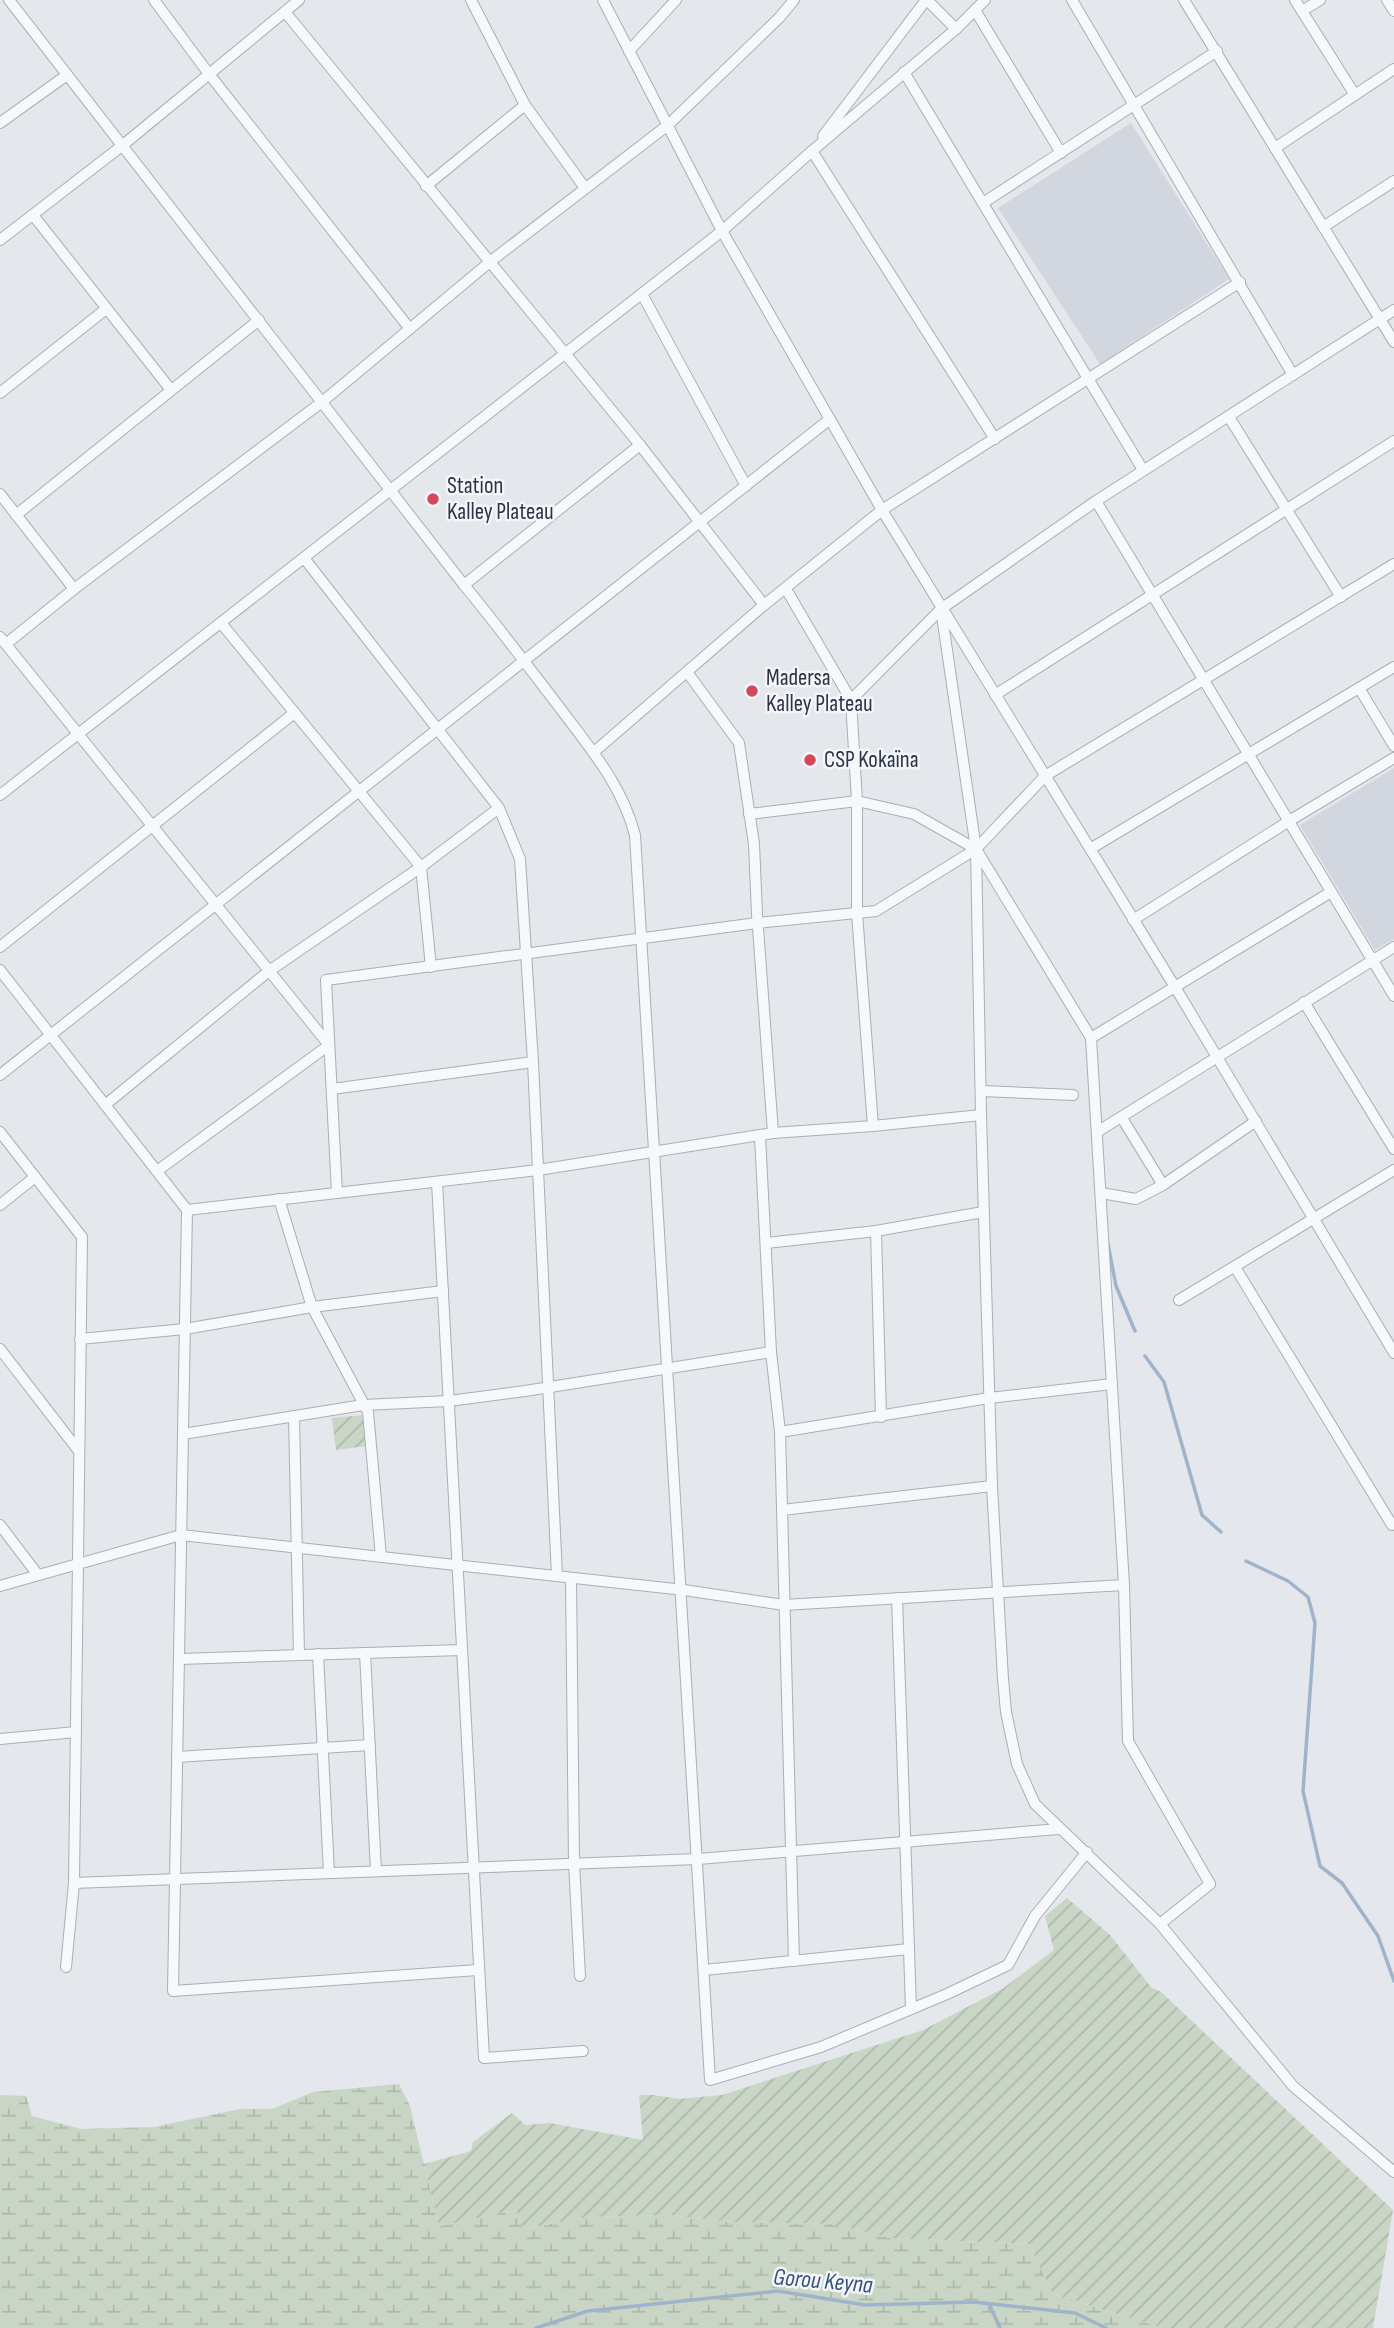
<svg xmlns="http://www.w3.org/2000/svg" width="1394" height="2328" font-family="'Sofia Sans Condensed',sans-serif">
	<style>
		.built { fill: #d2d6de }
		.wetland { fill: url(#wetland-marsh) }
		.garden { fill: url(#garden-furrows) }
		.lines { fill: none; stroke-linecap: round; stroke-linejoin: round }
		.stream { stroke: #9fb4cc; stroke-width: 3.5 }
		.street-casing { stroke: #a9aeb7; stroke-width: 12 }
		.street { stroke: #f7f8fa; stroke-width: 10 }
		.poi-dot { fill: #d1495b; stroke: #f4f6f9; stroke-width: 2.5 }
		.labels { text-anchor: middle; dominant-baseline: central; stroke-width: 5; stroke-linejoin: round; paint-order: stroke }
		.poi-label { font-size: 23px; fill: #2b3445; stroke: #f4f6f9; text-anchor: start }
		.water-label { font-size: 24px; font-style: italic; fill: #34527a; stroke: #f4f6f9 }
	</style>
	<defs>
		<pattern id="wetland-marsh" width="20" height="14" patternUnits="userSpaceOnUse" patternTransform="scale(1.75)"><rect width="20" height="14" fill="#c9d6c5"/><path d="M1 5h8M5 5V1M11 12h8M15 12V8" fill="none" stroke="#adb8ab"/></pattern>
		<pattern id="garden-furrows" width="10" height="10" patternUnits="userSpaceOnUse" patternTransform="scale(1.75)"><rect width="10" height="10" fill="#c9d6c5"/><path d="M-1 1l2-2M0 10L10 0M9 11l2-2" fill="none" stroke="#adb8ab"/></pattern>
	</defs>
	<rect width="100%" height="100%" fill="#e4e7ec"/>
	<!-- built -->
	<g class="built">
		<polygon points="1131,123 1229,279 1100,364 998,208"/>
		<polygon points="1394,768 1394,939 1375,950 1300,825"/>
	</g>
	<!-- wetland -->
	<polygon class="wetland" points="399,2084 410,2106 439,2226 516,2210 524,2229 587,2217 668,2215 731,2222 831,2224 890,2238 1029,2244 1053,2294 1163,2328 0,2328 0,2095 26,2096 32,2116 81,2129 154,2127 240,2109 272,2109 313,2092"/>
	<!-- garden -->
	<g class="garden">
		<polygon points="364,1415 367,1446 336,1450 332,1418"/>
		<polygon points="1067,1898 1110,1935 1151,1987 1161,1992 1393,2210 1373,2328 1163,2328 1053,2294 1029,2244 890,2238 831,2224 731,2222 668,2215 587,2217 524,2229 516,2210 439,2226 424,2164 471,2151 473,2142 512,2113 525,2125 550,2123 643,2140 639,2095 653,2095 680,2099 722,2095 923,2030 1002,1989 1054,1950 1045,1916"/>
	</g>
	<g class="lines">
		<!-- stream -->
		<g class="stream">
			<polyline points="1108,1244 1116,1286 1135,1331"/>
			<polyline points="1145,1356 1164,1382 1202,1515 1221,1532"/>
			<polyline points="1246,1561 1288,1581 1308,1597 1315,1623 1303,1791 1320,1866 1342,1883 1378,1936 1394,1981"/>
			<polyline points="990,2306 1000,2328"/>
			<polyline points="536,2328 588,2311 778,2291 865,2305 974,2302 1075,2313 1106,2328"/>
		</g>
		<defs>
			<g id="street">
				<path d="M9 0 464 585C498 626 530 669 563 712 593 752 622 786 635 835 663 1250 688 1665 710 2080L821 2047 947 1994 1008 1965 1035 1916 1087 1852"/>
				<polyline points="154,0 209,74 410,329"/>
				<polyline points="471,0 525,105 585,188"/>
				<polyline points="603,0 722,231 882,510 1175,987 1394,1353"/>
				<polyline points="927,0 956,29"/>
				<polyline points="1072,0 1293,375"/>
				<polyline points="1184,0 1394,342"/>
				<polyline points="1295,0 1355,95"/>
				<polyline points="1387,0 1394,11"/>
				<polyline points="975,10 1061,153"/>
				<polyline points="1302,11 1320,0"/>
				<polyline points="285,12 640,445 764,605"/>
				<polyline points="629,51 676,0"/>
				<polyline points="904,72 1143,470"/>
				<polyline points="0,123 67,75"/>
				<polyline points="823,136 926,0"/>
				<polyline points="1275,148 1394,69"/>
				<polyline points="812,151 995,439"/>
				<polyline points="426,186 525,105"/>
				<polyline points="983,203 1217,51"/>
				<polyline points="33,215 171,390"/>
				<polyline points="1323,227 1394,181"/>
				<polyline points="0,240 123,145 299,0"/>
				<polyline points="642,294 746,486"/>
				<polyline points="0,393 106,309"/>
				<polyline points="1229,417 1341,597"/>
				<polyline points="0,494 74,589"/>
				<polyline points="1096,501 1394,996"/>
				<polyline points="16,515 259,320"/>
				<polyline points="304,558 499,808 520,859 533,1062 557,1576"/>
				<polyline points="464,585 640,445"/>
				<polyline points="786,589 851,700 857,801 857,913 873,1126"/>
				<polyline points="941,609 976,849 981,1115 992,1486 1003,1679 1006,1712 1017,1764 1035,1804 1160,1924 1293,2086 1394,2172"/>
				<polyline points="221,623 421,867 431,967"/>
				<polyline points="0,637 329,1045 157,1171"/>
				<polyline points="6,644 74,589 322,402 491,261 668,125 779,18 794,0"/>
				<polyline points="687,672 739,743 754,844 757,914 773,1133"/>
				<polyline points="1359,688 1394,746"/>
				<polyline points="995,695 1394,441"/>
				<polyline points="851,700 941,609 1096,501 1394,310"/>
				<polyline points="594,752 764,605 882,510 1240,282"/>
				<polyline points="0,795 722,231 812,151 956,29 985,0"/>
				<polyline points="749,814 857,801 914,814 976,849 1045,776 1394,564"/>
				<polyline points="976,849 1091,1038 1124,1585 1128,1741 1210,1884 1160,1924"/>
				<polyline points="1090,849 1394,667"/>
				<polyline points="1133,920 1289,821 1394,758"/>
				<polyline points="0,947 293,714"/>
				<polyline points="0,970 187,1210 173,1991 478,1970"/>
				<polyline points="1304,1002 1394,1149"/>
				<polyline points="1091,1038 1331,892"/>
				<polyline points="0,1075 830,419"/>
				<polyline points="332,1089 533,1062"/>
				<polyline points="981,1091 1073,1095"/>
				<polyline points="105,1105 269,971 421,867 499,808"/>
				<polyline points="1122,1118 1163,1185"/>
				<polyline points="0,1132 82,1237 74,1883 66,1967"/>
				<polyline points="1097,1132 1394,947"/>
				<polyline points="760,1136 771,1352 780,1432 794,1961"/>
				<polyline points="437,1182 484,2058 583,2051"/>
				<polyline points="337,1193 326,980 757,923 876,911 976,849"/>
				<polyline points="1101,1193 1136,1199 1163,1185 1256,1121"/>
				<polyline points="279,1199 312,1307 368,1412 381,1557"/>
				<polyline points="0,1205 35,1177"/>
				<polyline points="187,1210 538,1170 773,1133 873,1126 981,1115"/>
				<polyline points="876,1231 881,1417"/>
				<polyline points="766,1243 876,1231 983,1212"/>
				<polyline points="1235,1267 1392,1525"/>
				<polyline points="1179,1300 1394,1170"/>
				<polyline points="80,1339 185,1329 312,1307 443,1291"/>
				<polyline points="0,1349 78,1450"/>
				<polyline points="294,1416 299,1655"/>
				<polyline points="780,1432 989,1398 1112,1384"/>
				<polyline points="183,1434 363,1405 449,1401 525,1391 771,1352"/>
				<polyline points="782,1510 992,1486"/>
				<polyline points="0,1525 38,1575"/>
				<polyline points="571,1578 574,1863 580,1976"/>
				<polyline points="0,1586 181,1535 684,1590 784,1605 1124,1585"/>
				<polyline points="897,1598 911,2009"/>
				<polyline points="365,1653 376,1871"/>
				<polyline points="318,1654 329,1873"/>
				<polyline points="179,1659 462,1650"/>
				<polyline points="0,1739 76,1732"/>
				<polyline points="177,1757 370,1745"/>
				<polyline points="74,1883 698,1859 1059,1829"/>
				<polyline points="704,1970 909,1949"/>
			</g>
		</defs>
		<!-- street casing -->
		<use href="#street" class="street-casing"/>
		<!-- street -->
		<use href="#street" class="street"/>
	</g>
	<!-- markers -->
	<g class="poi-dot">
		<circle cx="433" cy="499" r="7"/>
		<circle cx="752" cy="691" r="7"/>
		<circle cx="810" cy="760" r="7"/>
	</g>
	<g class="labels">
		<!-- poi labels -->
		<g class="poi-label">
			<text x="447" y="486">Station<tspan x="447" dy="26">Kalley Plateau</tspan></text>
			<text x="766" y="678">Madersa<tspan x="766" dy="26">Kalley Plateau</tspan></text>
			<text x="824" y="760">CSP Kokaïna</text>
		</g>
		<!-- water labels -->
		<g class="water-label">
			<text transform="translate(823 2281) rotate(5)">Gorou Keyna</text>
		</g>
	</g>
</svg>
